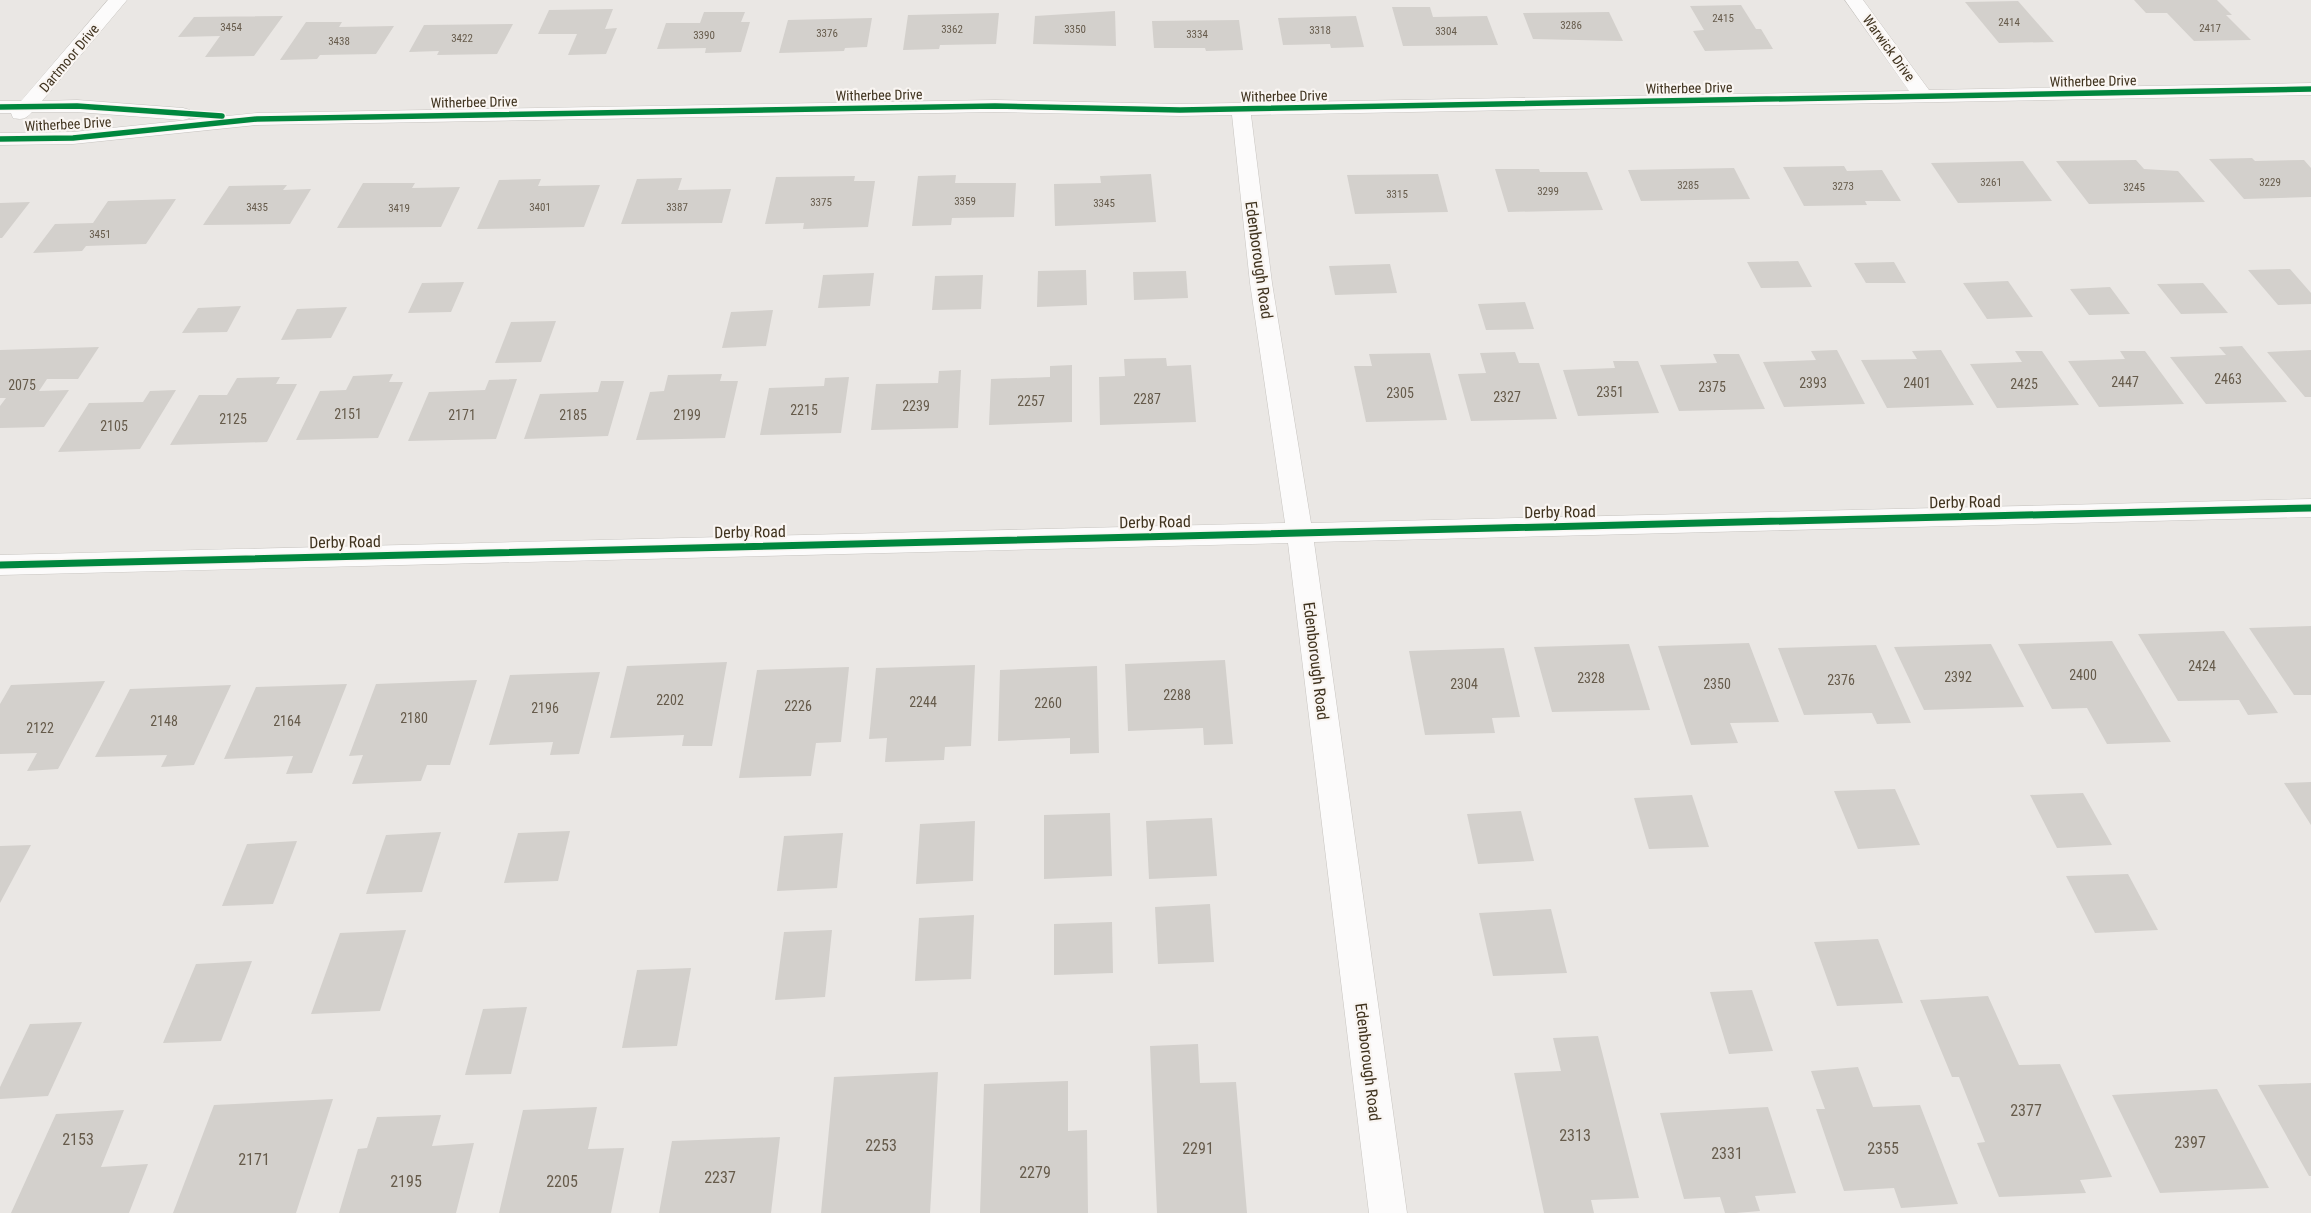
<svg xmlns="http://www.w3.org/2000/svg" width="2311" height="1213" font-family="'Roboto Condensed',sans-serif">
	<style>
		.building { fill: #d3d0cc }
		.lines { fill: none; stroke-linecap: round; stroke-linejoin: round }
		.minor-casing { stroke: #c8c5c1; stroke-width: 1 }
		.minor { fill: #fcfbfb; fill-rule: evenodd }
		.cycleway-far1-casing { stroke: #f9f5f2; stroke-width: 8 }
		.cycleway-casing { stroke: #f9f5f2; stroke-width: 10 }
		.cycleway-far1 { stroke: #00873e; stroke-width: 5.5 }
		.cycleway { stroke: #00873e; stroke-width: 7 }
		.labels { text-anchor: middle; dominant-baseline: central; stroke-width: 4.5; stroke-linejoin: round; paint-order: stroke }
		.far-number-label { font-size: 11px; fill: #665b4b }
		.far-street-label { font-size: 14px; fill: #40331f; stroke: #f9f5f2 }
		.number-label { font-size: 14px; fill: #665b4b }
		.street-label { font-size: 16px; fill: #40331f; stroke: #f9f5f2 }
		.near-number-label { font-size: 16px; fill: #665b4b }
	</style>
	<rect width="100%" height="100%" fill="#eae7e4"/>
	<!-- building -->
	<g class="building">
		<polygon points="2134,0 2217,0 2232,15 2226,15 2251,40 2194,41 2167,13 2146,13"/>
		<polygon points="2018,1 2054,42 1999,43 1965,2"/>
		<polygon points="1741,5 1756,29 1761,29 1773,49 1705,51 1693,31 1704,30 1690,6"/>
		<polygon points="1392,7 1430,7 1433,17 1487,16 1498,45 1403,46"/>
		<polygon points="613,9 605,29 617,28 606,54 568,55 577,34 538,34 549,10"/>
		<polygon points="1115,11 1116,46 1033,44 1035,16"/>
		<polygon points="704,12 745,12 741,22 750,22 741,52 705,53 706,48 657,49 666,23 700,23"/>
		<polygon points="1609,12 1623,41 1533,39 1523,13"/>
		<polygon points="999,13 996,44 940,45 939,49 903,50 908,15"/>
		<polygon points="283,16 254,56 205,57 220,36 178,37 194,17"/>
		<polygon points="1356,16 1364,47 1331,48 1330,44 1283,45 1278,18"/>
		<polygon points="872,18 867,47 845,48 844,51 779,53 788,20"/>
		<polygon points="1239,20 1243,50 1206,51 1205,48 1154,48 1152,21"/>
		<polygon points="306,22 342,22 339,27 394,26 376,54 320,55 317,59 280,60"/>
		<polygon points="513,24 497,54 437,55 439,51 409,52 424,25"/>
		<polygon points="2252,158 2255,161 2304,160 2311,168 2311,197 2244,199 2209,159"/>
		<polygon points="2136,160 2144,169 2178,171 2205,202 2089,204 2056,161"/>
		<polygon points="2023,161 2052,201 1958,203 1931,163"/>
		<polygon points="1844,166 1847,171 1882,170 1901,201 1865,201 1867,205 1804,206 1783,167"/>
		<polygon points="1734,168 1750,199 1641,201 1628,170"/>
		<polygon points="1495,169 1539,169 1540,172 1587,172 1603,210 1508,212"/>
		<polygon points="1151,174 1156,222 1055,226 1054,184 1101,183 1100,176"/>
		<polygon points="1438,174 1448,212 1355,214 1347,175"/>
		<polygon points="956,175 955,183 1016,183 1014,217 952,218 951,225 912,226 918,176"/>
		<polygon points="855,176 854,181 875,181 868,227 803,229 804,223 765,224 776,177"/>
		<polygon points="682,178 678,190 731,189 722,223 621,224 637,179"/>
		<polygon points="541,179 538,186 600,185 584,227 477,229 499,180"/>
		<polygon points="363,183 415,183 412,188 460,187 441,227 337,228"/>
		<polygon points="287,185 283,190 311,189 290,224 203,225 229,186"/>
		<polygon points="176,199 146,244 86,246 82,251 33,253 55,224 93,223 108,201"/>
		<polygon points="30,202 2,238 0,238 0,203"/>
		<polygon points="1798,261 1812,287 1761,288 1747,262"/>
		<polygon points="1894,262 1906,283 1866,283 1854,263"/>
		<polygon points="1390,264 1397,293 1335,295 1329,266"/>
		<polygon points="2290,269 2311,293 2311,304 2278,305 2248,270"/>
		<polygon points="1086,270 1087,305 1037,307 1038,271"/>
		<polygon points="1186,271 1188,298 1134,300 1133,272"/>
		<polygon points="874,273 870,306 818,308 823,275"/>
		<polygon points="983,275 981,309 932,310 935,276"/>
		<polygon points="2008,281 2033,317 1987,319 1963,283"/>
		<polygon points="464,282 451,312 408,313 422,283"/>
		<polygon points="2203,283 2228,313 2181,314 2157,284"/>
		<polygon points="2110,287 2130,314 2089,315 2070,289"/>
		<polygon points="1525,302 1534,329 1486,330 1478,304"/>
		<polygon points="241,306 227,332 182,333 198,308"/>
		<polygon points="347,307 331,338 281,340 297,309"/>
		<polygon points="773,310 766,346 722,348 731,312"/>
		<polygon points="556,321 541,362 495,363 511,322"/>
		<polygon points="2242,346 2287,402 2206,404 2170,357 2226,355 2219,347"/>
		<polygon points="99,347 78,379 47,379 39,391 69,390 44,427 0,428 0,406 6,398 0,398 0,350"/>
		<polygon points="1837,350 1865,404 1784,407 1763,362 1816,360 1811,351"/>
		<polygon points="1941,350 1974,405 1887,408 1861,360 1917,359 1912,351"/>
		<polygon points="2311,350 2311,397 2305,397 2267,352"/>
		<polygon points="2015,351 2042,351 2079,405 1997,408 1970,364 2022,362"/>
		<polygon points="2120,351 2145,351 2184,404 2099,407 2068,361 2125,359"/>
		<polygon points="1515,352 1519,363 1539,363 1557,419 1471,421 1458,374 1486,373 1480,353"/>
		<polygon points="1430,353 1447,420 1366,422 1354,366 1372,366 1369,354"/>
		<polygon points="1713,354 1739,354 1765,409 1679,411 1660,365 1717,363"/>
		<polygon points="1166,358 1167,366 1191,365 1196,422 1100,425 1099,377 1125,376 1124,359"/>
		<polygon points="1613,361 1638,361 1659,413 1578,416 1563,370 1615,368"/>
		<polygon points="1072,365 1072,422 989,425 991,379 1050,377 1050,366"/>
		<polygon points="961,370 958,428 871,430 876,384 938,383 939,371"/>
		<polygon points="393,374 389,382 403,382 378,438 296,440 320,391 346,390 353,376"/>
		<polygon points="722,374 720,381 738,381 725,438 636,440 650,392 664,391 668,375"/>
		<polygon points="280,377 276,384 297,384 267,442 170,445 199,395 227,395 237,378"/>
		<polygon points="849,377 841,433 760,435 769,388 824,386 825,378"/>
		<polygon points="517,379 496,439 408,441 429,392 485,390 489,380"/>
		<polygon points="601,381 624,381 608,436 524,439 540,394 598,392"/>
		<polygon points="176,390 140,449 58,452 89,403 143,402 150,391"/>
		<polygon points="2311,626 2311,695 2294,695 2249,628"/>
		<polygon points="2224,631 2269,699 2278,713 2248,715 2239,700 2178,701 2138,634"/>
		<polygon points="2112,641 2150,706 2171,742 2107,744 2087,708 2052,709 2018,644"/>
		<polygon points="1749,643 1779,722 1730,723 1738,743 1691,745 1658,646"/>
		<polygon points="1629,644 1650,710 1552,712 1534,647"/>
		<polygon points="1991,644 2024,707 1924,710 1894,647"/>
		<polygon points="1876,645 1911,723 1877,724 1872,713 1804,715 1778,648"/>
		<polygon points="1504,648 1520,717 1492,718 1495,733 1425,735 1409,651"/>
		<polygon points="1225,660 1233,744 1204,745 1203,728 1128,731 1125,664"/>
		<polygon points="727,662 712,746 682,746 684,735 610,738 627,666"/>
		<polygon points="975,665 971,746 945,747 944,760 885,762 887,738 869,739 876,668"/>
		<polygon points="1097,666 1099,753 1070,754 1070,738 998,741 1000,670"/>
		<polygon points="849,667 841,742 816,743 811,776 739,778 757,670"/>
		<polygon points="600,672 579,754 550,755 553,742 489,745 510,675"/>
		<polygon points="477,680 450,765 427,765 421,781 352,784 363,755 349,756 376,684"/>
		<polygon points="105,681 58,769 27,771 37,753 0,754 0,704 11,685"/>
		<polygon points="347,684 312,773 286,774 293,756 224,759 256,687"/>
		<polygon points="231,685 194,765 161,767 167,755 95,757 130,689"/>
		<polygon points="2311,782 2311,825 2284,783"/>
		<polygon points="1895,789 1920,845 1858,849 1834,791"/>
		<polygon points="2083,793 2112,845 2057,848 2030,795"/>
		<polygon points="1692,795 1709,847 1649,849 1634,798"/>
		<polygon points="1521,811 1534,861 1478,864 1467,814"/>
		<polygon points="1110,813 1112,876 1044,879 1044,815"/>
		<polygon points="1212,818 1217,876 1149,879 1146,821"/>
		<polygon points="975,821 973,881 916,884 920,824"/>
		<polygon points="570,831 558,881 504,883 518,833"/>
		<polygon points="441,832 422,892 366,894 386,835"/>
		<polygon points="843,833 837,888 777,891 784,836"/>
		<polygon points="297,841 273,904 222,906 247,844"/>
		<polygon points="31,845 0,903 0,846"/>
		<polygon points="2128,874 2158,930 2095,933 2066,876"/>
		<polygon points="1210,904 1214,962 1158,964 1155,907"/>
		<polygon points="1551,909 1567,973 1493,976 1479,913"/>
		<polygon points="974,915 971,979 915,981 919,918"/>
		<polygon points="1112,922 1113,973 1054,975 1054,924"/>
		<polygon points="406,930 380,1011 311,1014 340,933"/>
		<polygon points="832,930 825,997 775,1000 784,932"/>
		<polygon points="1878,939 1903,1003 1837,1006 1814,942"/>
		<polygon points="252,961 221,1041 163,1043 196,964"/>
		<polygon points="691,968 677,1046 622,1048 637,970"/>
		<polygon points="1752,990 1773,1051 1729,1054 1710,992"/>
		<polygon points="1988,996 2019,1065 2060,1064 2112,1177 2080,1180 2086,1193 1999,1197 1977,1143 1985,1142 1959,1077 1952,1077 1920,1000"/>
		<polygon points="527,1007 511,1074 465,1075 483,1009"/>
		<polygon points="82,1022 48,1096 0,1099 0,1087 30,1024"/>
		<polygon points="1598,1036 1639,1198 1591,1200 1594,1213 1544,1213 1514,1073 1561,1071 1553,1038"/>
		<polygon points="1198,1044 1200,1083 1236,1082 1247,1213 1157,1213 1150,1046"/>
		<polygon points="1858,1067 1873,1107 1920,1105 1958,1204 1901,1208 1894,1188 1844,1191 1816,1109 1825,1109 1811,1071"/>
		<polygon points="938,1072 930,1213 821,1213 834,1077"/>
		<polygon points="1068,1081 1068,1131 1087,1130 1088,1213 980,1213 984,1084"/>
		<polygon points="2311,1083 2311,1176 2309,1176 2258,1085"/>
		<polygon points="2217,1089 2269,1188 2160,1193 2112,1095"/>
		<polygon points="333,1099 296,1213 173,1213 214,1105"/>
		<polygon points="597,1107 588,1149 624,1148 611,1213 499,1213 523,1110"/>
		<polygon points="1768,1107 1796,1193 1755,1196 1760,1211 1736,1213 1725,1213 1720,1197 1684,1199 1660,1113"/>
		<polygon points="124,1110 101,1167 148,1164 129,1213 11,1213 56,1114"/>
		<polygon points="441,1115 432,1146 474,1143 456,1213 339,1213 358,1149 367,1148 377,1117"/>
		<polygon points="780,1137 771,1213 659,1213 672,1141"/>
	</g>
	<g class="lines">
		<defs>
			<g id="minor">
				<path d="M108 0H127L42 101 77 100 183 108 190 110 193 114 190 118 183 120 77 112H32C26 119 22 120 13 118L11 113H0V101H21Z"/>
				<polygon points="1845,0 1863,0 1929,90 2311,83 2311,95 1251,115 1272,283 1311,523 2311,499 2311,517 1314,542 1407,1213 1369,1213 1288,543 0,575 0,555 1285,523 1250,283 1232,115 1180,116 995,112 257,125 73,144 0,145 0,133 73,132 257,113 995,100 1180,104 1909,91"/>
			</g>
		</defs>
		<!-- minor casing -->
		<use href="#minor" class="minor-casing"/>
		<!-- minor -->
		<use href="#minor" class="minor"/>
		<defs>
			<g id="cycleway-far1">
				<polyline points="0,107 77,106 222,116"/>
				<polyline points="0,139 73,138 257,119 995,106 1180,110 2311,89"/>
			</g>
			<polyline id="cycleway" points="0,565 2311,508"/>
		</defs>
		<!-- cycleway-far1 casing -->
		<use href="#cycleway-far1" class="cycleway-far1-casing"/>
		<!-- cycleway casing -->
		<use href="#cycleway" class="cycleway-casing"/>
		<!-- cycleway-far1 -->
		<use href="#cycleway-far1" class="cycleway-far1"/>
		<!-- cycleway -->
		<use href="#cycleway" class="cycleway"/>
	</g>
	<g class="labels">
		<!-- far-number labels -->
		<g class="far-number-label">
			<text x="1723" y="18">2415</text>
			<text x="2009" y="22">2414</text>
			<text x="1571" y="25">3286</text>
			<text x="231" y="27">3454</text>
			<text x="2210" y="28">2417</text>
			<text x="952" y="29">3362</text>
			<text x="1075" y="29">3350</text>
			<text x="1320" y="30">3318</text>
			<text x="1446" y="31">3304</text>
			<text x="827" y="33">3376</text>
			<text x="1197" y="34">3334</text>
			<text x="704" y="35">3390</text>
			<text x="462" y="38">3422</text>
			<text x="339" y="41">3438</text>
			<text x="1991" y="182">3261</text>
			<text x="2270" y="182">3229</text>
			<text x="1688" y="185">3285</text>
			<text x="1843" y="186">3273</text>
			<text x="2134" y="187">3245</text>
			<text x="1548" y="191">3299</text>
			<text x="1397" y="194">3315</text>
			<text x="965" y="201">3359</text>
			<text x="821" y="202">3375</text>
			<text x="1104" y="203">3345</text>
			<text x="257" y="207">3435</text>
			<text x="540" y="207">3401</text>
			<text x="677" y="207">3387</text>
			<text x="399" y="208">3419</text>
			<text x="100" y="234">3451</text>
		</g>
		<!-- far-street labels -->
		<g class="far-street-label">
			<text transform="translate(1889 48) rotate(54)">Warwick Drive</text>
			<text transform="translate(69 58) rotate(-50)">Dartmoor Drive</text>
			<text transform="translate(2093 81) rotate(-1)">Witherbee Drive</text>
			<text transform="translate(1689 88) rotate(-1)">Witherbee Drive</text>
			<text transform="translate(879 95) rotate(-1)">Witherbee Drive</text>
			<text transform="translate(1284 96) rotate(-1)">Witherbee Drive</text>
			<text transform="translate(474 102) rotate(-1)">Witherbee Drive</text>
			<text transform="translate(68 124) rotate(-3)">Witherbee Drive</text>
		</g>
		<!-- number labels -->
		<g class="number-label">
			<text x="2228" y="379">2463</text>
			<text x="2125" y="382">2447</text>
			<text x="1813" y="383">2393</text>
			<text x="1917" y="383">2401</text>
			<text x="2024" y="384">2425</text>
			<text x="22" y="385">2075</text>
			<text x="1712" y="387">2375</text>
			<text x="1610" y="392">2351</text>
			<text x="1400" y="393">2305</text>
			<text x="1507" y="397">2327</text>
			<text x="1147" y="399">2287</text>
			<text x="1031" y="401">2257</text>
			<text x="916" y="406">2239</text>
			<text x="804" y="410">2215</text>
			<text x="348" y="414">2151</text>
			<text x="462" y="415">2171</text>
			<text x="573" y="415">2185</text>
			<text x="687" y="415">2199</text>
			<text x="233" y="419">2125</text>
			<text x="114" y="426">2105</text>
			<text x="2202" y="666">2424</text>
			<text x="2083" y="675">2400</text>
			<text x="1958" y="677">2392</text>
			<text x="1591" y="678">2328</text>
			<text x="1841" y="680">2376</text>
			<text x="1464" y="684">2304</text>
			<text x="1717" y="684">2350</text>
			<text x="1177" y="695">2288</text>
			<text x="670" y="700">2202</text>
			<text x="923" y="702">2244</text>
			<text x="1048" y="703">2260</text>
			<text x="798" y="706">2226</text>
			<text x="545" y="708">2196</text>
			<text x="414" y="718">2180</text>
			<text x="164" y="721">2148</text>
			<text x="287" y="721">2164</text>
			<text x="40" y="728">2122</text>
		</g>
		<!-- street labels -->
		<g class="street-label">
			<text transform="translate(1259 260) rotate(82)">Edenborough Road</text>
			<text transform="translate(1965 502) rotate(-1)">Derby Road</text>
			<text transform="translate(1560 512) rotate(-1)">Derby Road</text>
			<text transform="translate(1155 522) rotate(-1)">Derby Road</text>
			<text transform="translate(750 532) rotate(-1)">Derby Road</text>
			<text transform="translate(345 542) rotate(-1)">Derby Road</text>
			<text transform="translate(1316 661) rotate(83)">Edenborough Road</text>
			<text transform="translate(1368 1062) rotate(83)">Edenborough Road</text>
		</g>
		<!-- near-number labels -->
		<g class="near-number-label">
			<text x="2026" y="1110">2377</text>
			<text x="1575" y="1135">2313</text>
			<text x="78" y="1139">2153</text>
			<text x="2190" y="1142">2397</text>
			<text x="881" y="1145">2253</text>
			<text x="1198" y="1148">2291</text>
			<text x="1883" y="1148">2355</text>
			<text x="1727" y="1153">2331</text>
			<text x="254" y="1159">2171</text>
			<text x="1035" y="1172">2279</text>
			<text x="720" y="1177">2237</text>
			<text x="406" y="1181">2195</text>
			<text x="562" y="1181">2205</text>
		</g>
	</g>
</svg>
